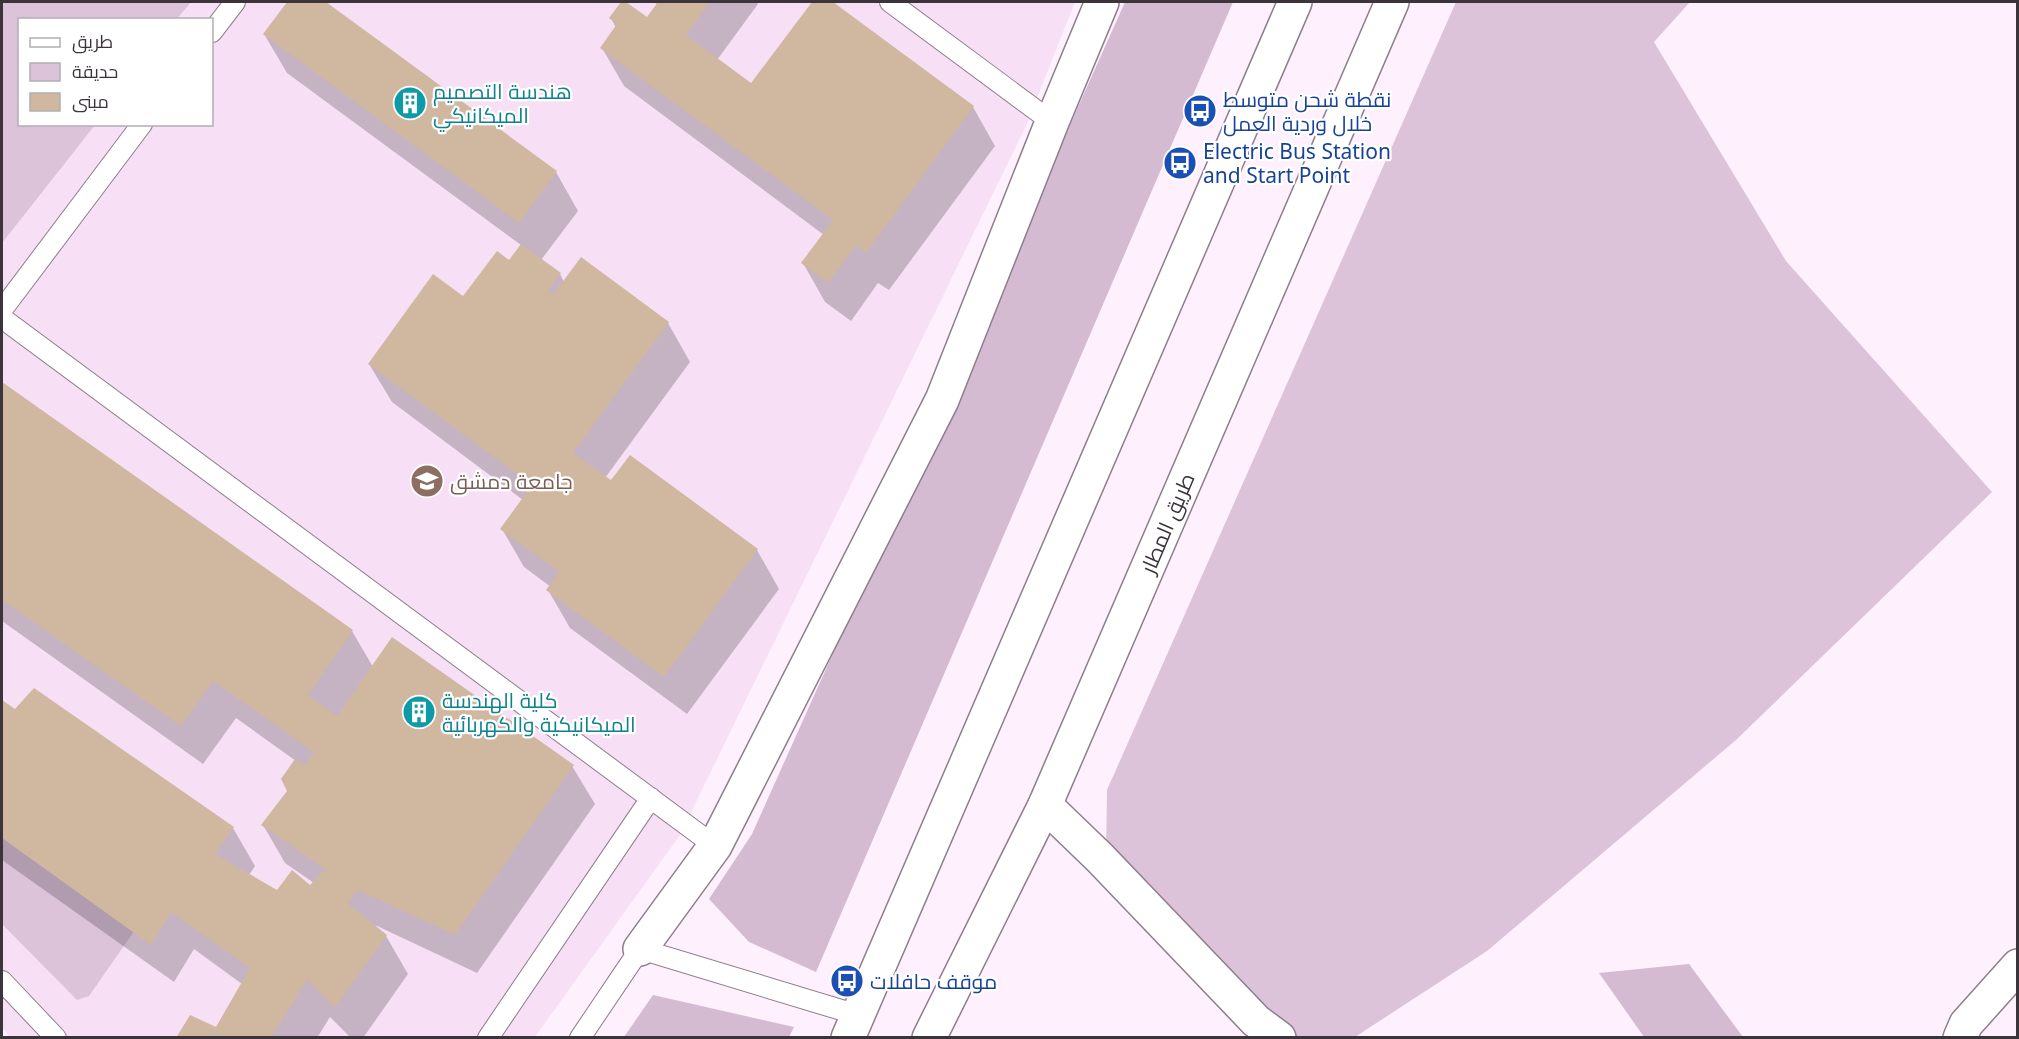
<svg xmlns="http://www.w3.org/2000/svg" width="2019" height="1039" font-family="'Noto Sans',Cairo,sans-serif">
	<style>
		.built { fill: #f7e0f5; fill-rule: evenodd }
		.green { fill: #dcc3da }
		.forest { fill: #d4bbd1 }
		.shadow { fill: #0003 }
		.building { fill: #cfb7a0 }
		.lines { fill: none; stroke-linecap: round; stroke-linejoin: round }
		.service-casing { stroke: #8d7e8b; stroke-width: 22 }
		.minor-casing { stroke: #8d7e8b; stroke-width: 36 }
		.motorway-casing { stroke: #8d7e8b; stroke-width: 36 }
		.service { stroke: #fff; stroke-width: 20 }
		.minor { stroke: #fff; stroke-width: 33 }
		.motorway { stroke: #fff; stroke-width: 33 }
		.labels { text-anchor: middle; dominant-baseline: central; stroke-width: 4.5; stroke-linejoin: round; paint-order: stroke }
		.culture-label { font-size: 21px; fill: #0d838f; stroke: #fff; text-anchor: start }
		.transit-label { font-size: 21px; fill: #164399; stroke: #fff; text-anchor: start }
		.education-label { font-size: 21px; fill: #785e54; stroke: #fff; text-anchor: start }
		.street-label { font-size: 21px; fill: #3b353b; stroke: #fff }
	</style>
	<rect width="100%" height="100%" fill="#fef1fd"/>
	<!-- built -->
	<path class="built" d="M2 2H1075L1026 126 680 835 535 1037 11 1038 2 1028ZM20 20H212V124H20Z"/>
	<!-- green -->
	<g class="green">
		<polygon points="2,2 191,2 177,19 20,20 20,124 95,125 2,243"/>
		<polygon points="1456,2 1690,2 1654,42 1786,261 1992,492 1736,740 1487,951 1355,1037 1289,1037 1106,854 1107,790"/>
		<polygon points="2,837 135,930 89,996 77,1000 2,924"/>
	</g>
	<!-- forest -->
	<g class="forest">
		<polygon points="1125,2 1233,2 816,972 749,942 709,899 752,834"/>
		<polygon points="1689,964 1743,1037 1644,1037 1599,973"/>
		<polygon points="653,995 794,1027 789,1037 624,1037"/>
	</g>
	<!-- shadow -->
	<g class="shadow">
		<polygon points="288,2 323,2 556,172 578,211 541,260 560,274 564,282 668,323 690,362 605,478 612,483 630,457 757,550 779,589 687,714 570,628 548,590 551,587 524,567 502,529 523,500 392,402 369,364 464,298 509,262 521,245 287,73 264,34"/>
		<polygon points="623,2 648,19 658,5 654,2 757,2 758,4 717,60 752,85 813,2 830,2 973,107 995,146 889,290 878,283 851,321 825,302 803,263 824,235 624,86 602,48 616,28 611,18"/>
		<polygon points="2,384 352,631 373,667 572,766 595,804 477,973 375,925 386,936 408,974 363,1038 351,1038 330,1017 317,1038 178,1038 217,1029 242,984 194,949 174,982 2,860 2,702 15,711 233,828 255,866 249,875 277,892 311,887 314,883 285,863 263,825 289,791 296,761 236,718 203,764 2,621"/>
	</g>
	<!-- building -->
	<g class="building">
		<polygon points="287,2 326,2 557,171 519,223 263,34"/>
		<polygon points="621,2 626,2 647,17 658,2 710,2 686,35 751,83 812,2 833,2 974,106 866,253 856,245 828,283 801,263 833,220 600,48 617,24 609,18"/>
		<polygon points="521,244 561,273 548,291 553,295 581,257 669,322 573,453 611,480 630,455 758,549 664,677 546,590 559,572 500,529 532,485 368,364 433,274 463,296 497,251 509,260"/>
		<polygon points="2,382 353,630 308,695 337,716 392,637 574,765 455,935 357,890 348,904 387,935 335,1007 307,980 271,1038 176,1038 190,1015 216,1027 250,968 171,912 151,945 2,838 2,700 15,709 34,688 234,827 215,854 277,890 292,870 310,885 325,869 261,825 287,791 281,779 295,759 305,765 314,752 213,681 181,726 2,600"/>
	</g>
	<g class="lines">
		<defs>
			<g id="service">
				<polyline points="890,2 1052,122"/>
				<polyline points="212,32 235,2"/>
				<polyline points="2,310 142,124"/>
				<polyline points="2,318 715,846"/>
				<polyline points="2,981 56,1038"/>
				<polyline points="488,1038 651,798"/>
				<polyline points="580,1038 640,949 858,1015"/>
			</g>
			<g id="minor">
				<polyline points="1045,805 1100,858 1256,1021 1279,1038"/>
				<polyline points="640,949 715,846 942,400 1052,122 1102,2"/>
				<polyline points="1960,1038 1966,1024 2018,966"/>
			</g>
			<g id="motorway">
				<polyline points="848,1038 1295,2"/>
				<polyline points="929,1038 1045,805 1392,2"/>
			</g>
		</defs>
		<!-- service casing -->
		<use href="#service" class="service-casing"/>
		<!-- minor casing -->
		<use href="#minor" class="minor-casing"/>
		<!-- motorway casing -->
		<use href="#motorway" class="motorway-casing"/>
		<!-- service -->
		<use href="#service" class="service"/>
		<!-- minor -->
		<use href="#minor" class="minor"/>
		<!-- motorway -->
		<use href="#motorway" class="motorway"/>
	</g>
	<!-- icons -->
	<defs>
		<symbol id="building-disc" viewBox="-11 -11 22 22"><circle r="9.5" fill="#0f9aa8" stroke="#fff"/><path d="M-4-6H4V6H1V3H-1V6H-4ZM-2.5-4.3h1.7v1.8h-1.7ZM.8-4.3h1.7v1.8H.8ZM-2.5-1h1.7V.8h-1.7ZM.8-1h1.7V.8H.8Z" fill="#fff"/></symbol>
		<symbol id="bus-disc" viewBox="-11 -11 22 22"><circle r="9.5" fill="#1a4fb4" stroke="#fff"/><path d="M-5-6H5V4H4V6H2V4H-2V6H-4V4H-5ZM-3.5-4V0h7V-4ZM-3.5 1.2v1.5H-2V1.2ZM2 1.2v1.5H3.5V1.2Z" fill="#fff"/></symbol>
		<symbol id="university-disc" viewBox="-11 -11 22 22"><circle r="9.5" fill="#8d6e63" stroke="#fff"/><path d="M0-5L7-2L0 1L-7-2ZM-4 1L0 2.5L4 1V4Q0 6-4 4Z" fill="#fff"/></symbol>
	</defs>
	<g fill-rule="evenodd">
		<use href="#building-disc" x="391" y="84" width="38" height="38"/>
		<use href="#bus-disc" x="1181" y="92" width="38" height="38"/>
		<use href="#bus-disc" x="1161" y="144" width="38" height="38"/>
		<use href="#university-disc" x="408" y="462" width="38" height="38"/>
		<use href="#building-disc" x="400" y="693" width="38" height="38"/>
		<use href="#bus-disc" x="828" y="962" width="38" height="38"/>
	</g>
	<g class="labels">
		<!-- culture labels -->
		<g class="culture-label">
			<text x="433" y="91">هندسة التصميم<tspan x="433" dy="24">الميكانيكي</tspan></text>
			<text x="442" y="700">كلية الهندسة<tspan x="442" dy="24">الميكانيكية والكهربائية</tspan></text>
		</g>
		<!-- transit labels -->
		<g class="transit-label">
			<text x="1223" y="99">نقطة شحن متوسط<tspan x="1223" dy="24">خلال وردية العمل</tspan></text>
			<text x="1203" y="151">Electric Bus Station<tspan x="1203" dy="24">and Start Point</tspan></text>
			<text x="870" y="981">موقف حافلات</text>
		</g>
		<!-- education labels -->
		<g class="education-label">
			<text x="450" y="481">جامعة دمشق</text>
		</g>
		<!-- street labels -->
		<g class="street-label">
			<text transform="translate(1167 523) rotate(-67)">طريق المطار</text>
		</g>
	</g>
	<!-- border -->
	<rect width="2019" height="1039" fill="none" stroke="#3b353b" stroke-width="6"/>
	<!-- legend -->
	<rect x="18" y="18" width="195" height="108" fill="#ffffff" stroke="#b1aeb1" stroke-width="1.5"/>
	<rect x="30" y="38" width="30" height="9" fill="#ffffff" stroke="#b1aeb1" stroke-width="1.5"/>
	<text x="72" y="48" font-size="18" fill="#3b353b">طريق</text>
	<rect x="30" y="63" width="30" height="18" fill="#dcc3da" stroke="#b1aeb1" stroke-width="1.5"/>
	<text x="72" y="78" font-size="18" fill="#3b353b">حديقة</text>
	<rect x="30" y="93" width="30" height="18" fill="#cfb7a0" stroke="#b1aeb1" stroke-width="1.5"/>
	<text x="72" y="108" font-size="18" fill="#3b353b">مبنى</text>
</svg>
